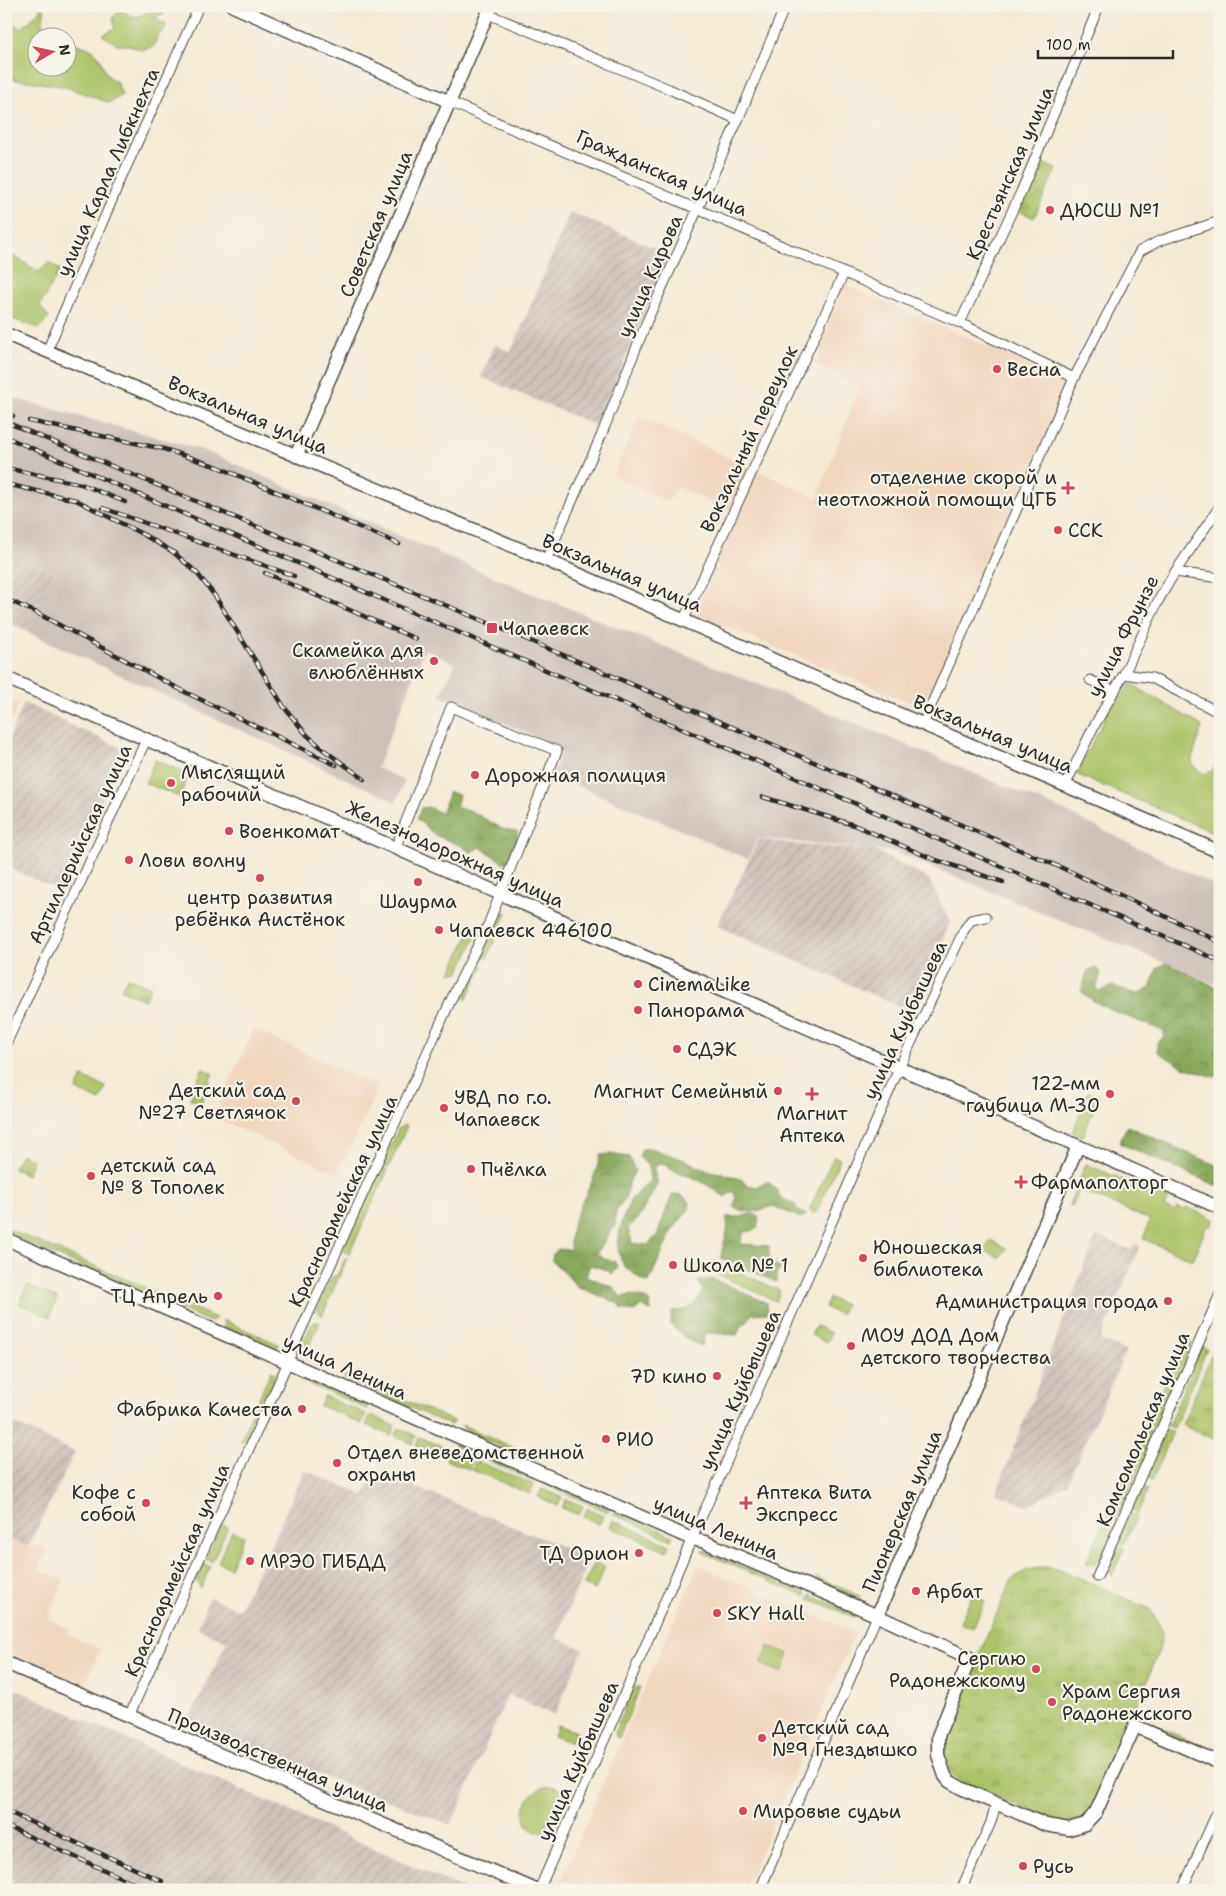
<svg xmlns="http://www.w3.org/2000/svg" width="1226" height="1896" font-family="'Shantell Sans',sans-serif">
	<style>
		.built { fill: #f1d5bd }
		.industrial { fill: url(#industrial-furrows) }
		.railway { fill: #cec1ba }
		.grass { fill: #abc368; stroke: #6b774a }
		.forest { fill: url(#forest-crowns); stroke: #5a6a44 }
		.park { fill: url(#park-tufts); stroke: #6b774a }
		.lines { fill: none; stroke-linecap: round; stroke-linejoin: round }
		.street-casing { stroke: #494844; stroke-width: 11 }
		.secondary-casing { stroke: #494844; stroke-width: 15 }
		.street { stroke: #fff; stroke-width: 9 }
		.secondary { stroke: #fff; stroke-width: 12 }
		.rail-casing { stroke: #2b2b2b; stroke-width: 4.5 }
		.rail { stroke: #f7f3e8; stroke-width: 2.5; stroke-dasharray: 8; stroke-linecap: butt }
		.poi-dot { fill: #d1495b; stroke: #f7f3e8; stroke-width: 2 }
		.labels { text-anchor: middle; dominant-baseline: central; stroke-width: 4.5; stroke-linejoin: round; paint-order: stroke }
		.street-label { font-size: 19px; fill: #2b2b2b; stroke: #f7f3e8 }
		.poi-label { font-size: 19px; fill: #2b2b2b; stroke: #f7f3e8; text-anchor: start }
	</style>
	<defs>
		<pattern id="industrial-furrows" width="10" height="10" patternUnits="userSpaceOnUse" patternTransform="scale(1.25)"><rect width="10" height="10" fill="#cec1ba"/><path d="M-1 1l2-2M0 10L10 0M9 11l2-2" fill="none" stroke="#b1a6a0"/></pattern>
		<pattern id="forest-crowns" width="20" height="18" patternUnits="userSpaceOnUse" patternTransform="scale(1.25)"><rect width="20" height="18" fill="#88a95c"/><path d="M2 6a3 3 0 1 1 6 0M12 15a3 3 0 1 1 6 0" fill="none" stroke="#6f8a4c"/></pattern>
		<pattern id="park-tufts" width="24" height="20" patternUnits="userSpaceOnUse" patternTransform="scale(1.25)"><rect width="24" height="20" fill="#abc368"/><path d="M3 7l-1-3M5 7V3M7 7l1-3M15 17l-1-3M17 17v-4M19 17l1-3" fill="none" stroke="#8b9f56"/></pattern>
	</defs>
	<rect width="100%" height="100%" fill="#f7f3e8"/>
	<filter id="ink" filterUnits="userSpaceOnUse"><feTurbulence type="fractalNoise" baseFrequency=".02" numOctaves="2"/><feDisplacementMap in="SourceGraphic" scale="10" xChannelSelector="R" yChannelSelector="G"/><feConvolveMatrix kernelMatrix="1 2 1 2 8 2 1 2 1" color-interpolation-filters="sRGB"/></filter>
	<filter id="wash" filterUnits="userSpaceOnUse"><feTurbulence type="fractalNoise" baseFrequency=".0096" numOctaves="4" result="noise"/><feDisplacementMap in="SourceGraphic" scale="20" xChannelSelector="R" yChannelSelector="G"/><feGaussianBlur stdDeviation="1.12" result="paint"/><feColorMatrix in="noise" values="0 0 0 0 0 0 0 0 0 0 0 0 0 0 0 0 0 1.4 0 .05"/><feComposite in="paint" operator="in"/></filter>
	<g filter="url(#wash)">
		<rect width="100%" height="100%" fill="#f4e9d4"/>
		<!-- built -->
		<g class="built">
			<polygon points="842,284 1069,382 926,709 695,614 738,515 677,487 668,502 613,475 640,417 817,498 859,388 817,365"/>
			<polygon points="6,699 19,704 6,734"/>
			<polygon points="254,1029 378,1086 338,1174 214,1117"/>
			<polygon points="6,1538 28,1547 40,1545 48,1549 39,1570 64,1580 48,1619 69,1629 67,1635 100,1649 85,1686 6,1652"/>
			<polygon points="698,1565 855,1633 744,1890 584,1890 561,1880"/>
		</g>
		<!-- industrial -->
		<g class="industrial">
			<polygon points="570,212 669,254 597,426 481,377 495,345 511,352"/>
			<polygon points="6,551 55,573 25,631 6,621"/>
			<polygon points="24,703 121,748 124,754 59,890 6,867 6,745"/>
			<polygon points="759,839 800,845 874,850 929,879 950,922 912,1012 717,926"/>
			<polygon points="1096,1235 1131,1250 1135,1244 1140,1246 1100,1340 1126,1351 1067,1484 1027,1506 996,1493"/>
			<polygon points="6,1420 75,1452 28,1547 6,1538"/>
			<polygon points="304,1470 364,1495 375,1471 590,1558 556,1638 583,1649 555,1715 508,1695 451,1825 187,1723 227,1641 198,1629 209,1597 239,1610 278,1530"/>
			<polygon points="6,1685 467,1890 6,1890"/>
		</g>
		<!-- railway -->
		<polygon class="railway" points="6,396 203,450 531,593 852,722 1062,810 1220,888 1220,986 895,852 757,838 748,859 553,775 561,752 556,745 440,696 455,664 425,649 377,768 405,781 396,802 25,631 55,573 6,551"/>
		<!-- grass -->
		<g class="grass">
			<path d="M40 6H45L42 27 51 29 43 37 38 38V68H68V43L69 42C77 44 90 47 96 53 105 63 102 76 117 82L122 95 110 103 66 87 6 78V27L10 21 21 29 39 12Z"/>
			<path d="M153 6H170L165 13 155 17 161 22 166 24 164 30 157 36 154 46 142 50 129 45H118L102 35 115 28 113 17 121 9C135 20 141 19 153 6Z"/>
			<polygon points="6,255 16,257 39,272 49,262 60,270 40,306 49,318 39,328 6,317"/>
			<polygon points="1131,684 1202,726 1192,760 1193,766 1204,774 1212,771 1218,760 1220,761 1220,835 1078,775 1078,771 1109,710"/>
			<polygon points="155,760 189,774 180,797 145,783"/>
			<polygon points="501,911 507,913 487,958 479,954 497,915"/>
			<polygon points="473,925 476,926 478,933 459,972 451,973"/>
			<polygon points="475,963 483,966 466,1000 461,993"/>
			<polygon points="1088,1092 1099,1096 1083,1136 1073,1132"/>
			<polygon points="404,1125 407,1126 389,1167 382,1165 399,1128"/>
			<polygon points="834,1156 840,1159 816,1213 812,1213 809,1210"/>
			<polygon points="1086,1164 1168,1199 1164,1207 1175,1211 1177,1207 1185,1210 1186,1207 1214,1219 1211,1227 1207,1225 1193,1260 1143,1239 1150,1220 1079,1190 1072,1206 1069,1205"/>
			<polygon points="381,1167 388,1170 349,1254 342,1251"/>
			<polygon points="6,1228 216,1318 211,1321 208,1321 9,1235"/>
			<polygon points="346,1257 347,1258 322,1316 317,1310 331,1278 338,1274"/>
			<polygon points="715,1261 780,1291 776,1301 710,1271"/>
			<polygon points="829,1298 845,1305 840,1315 825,1307"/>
			<polygon points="223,1320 278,1344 278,1346 275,1349 224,1327"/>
			<polygon points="314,1322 320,1322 306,1352 300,1348 311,1325"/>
			<polygon points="816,1326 831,1333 827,1342 811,1335"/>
			<polygon points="1183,1340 1192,1344 1158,1423 1153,1427 1147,1424"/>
			<polygon points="1201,1346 1207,1349 1174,1428 1168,1426"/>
			<polygon points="271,1371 275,1373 273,1384 247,1440 240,1441"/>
			<polygon points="346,1374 453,1421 453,1423 450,1425 344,1378"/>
			<polygon points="301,1376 367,1404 367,1409 299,1379"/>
			<polygon points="324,1396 344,1405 340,1414 320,1406"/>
			<polygon points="346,1405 366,1414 362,1424 342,1415"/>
			<polygon points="371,1415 395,1426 391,1436 366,1425"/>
			<polygon points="462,1425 533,1456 528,1458 466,1432"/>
			<polygon points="399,1428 416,1436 412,1444 395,1436"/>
			<polygon points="1144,1428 1150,1431 1153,1439 1129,1493 1119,1488"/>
			<polygon points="1166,1430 1173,1432 1152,1481 1148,1478 1148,1472"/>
			<polygon points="419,1437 444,1447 441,1456 416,1446"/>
			<polygon points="456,1443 535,1477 535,1479 532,1480 453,1445"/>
			<polygon points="451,1450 473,1460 469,1469 446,1460"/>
			<polygon points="476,1461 533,1484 530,1494 472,1470"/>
			<polygon points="543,1481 607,1507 609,1510 608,1512 542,1483"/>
			<polygon points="1142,1487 1148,1490 1138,1513 1132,1510"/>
			<polygon points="542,1489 562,1497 558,1506 538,1497"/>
			<polygon points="1118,1492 1127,1497 1115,1522 1106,1518"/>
			<polygon points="566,1499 583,1506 579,1515 562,1508"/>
			<polygon points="587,1508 603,1515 600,1524 583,1517"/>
			<polygon points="617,1511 673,1536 671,1540 613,1514"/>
			<polygon points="1130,1513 1137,1516 1124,1544 1118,1542"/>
			<polygon points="613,1520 670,1545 667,1551 610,1527"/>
			<polygon points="1103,1523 1114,1527 1099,1561 1095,1565 1086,1563"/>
			<polygon points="221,1525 228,1527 212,1562 206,1559"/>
			<polygon points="232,1531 244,1536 230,1568 218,1562"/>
			<path d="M1117 1545 1124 1548 1112 1576C1105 1565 1112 1555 1117 1545Z"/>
			<polygon points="703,1550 807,1594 806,1597 702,1552"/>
			<polygon points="204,1564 210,1567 201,1588 196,1581"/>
			<polygon points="816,1577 860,1596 859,1599 817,1581"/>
			<polygon points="811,1595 855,1614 854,1617 809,1599"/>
			<polygon points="634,1687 640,1688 619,1738 616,1737 615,1731"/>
			<polygon points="1149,1723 1220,1753 1220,1758 1152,1729"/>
			<path d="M551 1786 562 1790 543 1833C512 1830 522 1787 551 1786Z"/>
		</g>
		<!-- forest -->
		<g class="forest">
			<polygon points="449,792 459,795 456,808 467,809 503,829 517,831 517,843 510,861 504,863 480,847 470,853 461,846 435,835 417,819 421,808 428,807 441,813"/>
			<path d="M1166 963 1220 989V1074L1214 1077 1183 1067 1158 1052 1157 1042 1165 1037 1163 1031C1140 1021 1098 1008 1081 991L1088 970 1095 968 1101 972 1096 990 1100 991 1113 986 1137 994 1150 988 1157 968Z"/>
			<polygon points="1127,1126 1220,1167 1220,1187 1119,1143"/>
			<path d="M650 1148 685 1160 708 1171 722 1173 743 1180 748 1185 757 1187 762 1183 769 1182 778 1191 779 1197 796 1205V1209L807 1215 800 1218 773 1206C759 1211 747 1215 734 1207L736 1197 733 1191 725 1197C715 1190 707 1184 696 1179 683 1173 676 1174 663 1164L656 1165 654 1170 658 1183 640 1216 628 1228 632 1243 648 1245 657 1235 672 1195H681L690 1202 689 1209 671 1232 649 1282 643 1281 624 1266 619 1254 617 1242 623 1218 631 1199 650 1181 648 1166 639 1157 642 1149Z"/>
			<path d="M610 1154 629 1157 635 1171 628 1185 626 1196 616 1211 615 1225 597 1253 604 1259 614 1261 618 1268 611 1274 607 1270 590 1265 586 1276 613 1287 621 1297C633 1294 640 1295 650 1302L651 1311 641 1306 633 1312 622 1309 619 1304 576 1286 567 1275 552 1261 553 1253 559 1249 571 1250C565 1227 587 1196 595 1174 597 1168 599 1161 600 1155Z"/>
			<path d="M753 1213 759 1218 757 1228 752 1231 744 1232 740 1244 769 1246C768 1258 771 1263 781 1268L777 1273 776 1282 721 1258C722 1241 731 1233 726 1217H740Z"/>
			<path d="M713 1279 767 1303 768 1313 752 1314 746 1323 741 1326 737 1335 705 1333 702 1346 686 1339 670 1324 672 1311C691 1310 695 1307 703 1290L698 1280Z"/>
		</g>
		<!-- park -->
		<g class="park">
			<polygon points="1040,162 1056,169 1034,218 1019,211"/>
			<polygon points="127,977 151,987 145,1000 121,990"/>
			<polygon points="202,1069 213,1073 201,1103 190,1099"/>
			<polygon points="82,1077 106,1087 100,1101 76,1090"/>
			<polygon points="21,1154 33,1160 27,1175 14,1169"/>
			<polygon points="990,1240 1006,1248 1001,1258 985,1251"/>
			<polygon points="27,1285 57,1298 50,1317 19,1304"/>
			<polygon points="1213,1351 1220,1354 1216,1361 1220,1363 1220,1442 1182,1425"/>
			<polygon points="594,1562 605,1567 595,1590 584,1585"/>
			<path d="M1044 1567 1057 1569 1078 1577 1150 1609 1160 1626 1162 1634 1159 1650 1143 1692 1093 1809C1082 1820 1074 1825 1058 1824L956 1779 944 1764V1735L1011 1581C1020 1571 1031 1569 1044 1567Z"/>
			<polygon points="972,1595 985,1601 973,1628 960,1623"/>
			<polygon points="769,1646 789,1654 782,1673 761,1664"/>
			<polygon points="557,1725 576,1732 572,1743 553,1736"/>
		</g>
	</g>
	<g filter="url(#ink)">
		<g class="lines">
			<defs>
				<g id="street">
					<polyline points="488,14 669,89 738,120"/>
					<polyline points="450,102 960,323 1074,378"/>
					<polyline points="960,323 1021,192 1099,6"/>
					<polyline points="47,351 125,170 199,6"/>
					<polyline points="546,560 601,436 647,321 738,120 785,6"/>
					<polyline points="1175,572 1220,578"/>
					<polyline points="684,619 844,273"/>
					<polyline points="1124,674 1152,678 1220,713"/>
					<polyline points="1090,680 1115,691"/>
					<polyline points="923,724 1074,378 1140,251 1159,241 1220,221"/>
					<polyline points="1065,786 1093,728 1124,674 1158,601 1175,572 1220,506"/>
					<polyline points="6,1044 146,740"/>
					<polyline points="1097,1577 1220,1294"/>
					<polyline points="129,1716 288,1362 293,1348 456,989 488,925 557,751 451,707 395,849"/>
					<polyline points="539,1890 700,1520 719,1479 902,1062 964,930 971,920 986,917"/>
					<polyline points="760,1890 877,1616"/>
					<polyline points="961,1890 991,1822 996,1804"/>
					<polyline points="1182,1890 1220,1806"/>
				</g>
				<g id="secondary">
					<polyline points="233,6 450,102"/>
					<polyline points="6,334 546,560 792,668 1220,852"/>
					<polyline points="296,456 491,6"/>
					<polyline points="6,678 1220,1208"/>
					<polyline points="6,1239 692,1539 705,1542 860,1608 970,1658 938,1736 938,1755 945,1776 949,1781 961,1788 1046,1825 1069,1829 1085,1824 1096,1812 1135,1726 1220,1763"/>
					<polyline points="877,1616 1078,1146"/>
					<polyline points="6,1663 536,1890"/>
				</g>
			</defs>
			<!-- street casing -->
			<use href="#street" class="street-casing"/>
			<!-- secondary casing -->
			<use href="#secondary" class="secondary-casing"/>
			<!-- street -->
			<use href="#street" class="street"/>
			<!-- secondary -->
			<use href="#secondary" class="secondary"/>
			<defs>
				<g id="rail">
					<polyline points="6,414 13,416"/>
					<polyline points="29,421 164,449 218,467 399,544"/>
					<polyline points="6,422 493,625 1069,871 1220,942"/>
					<polyline points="6,437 1220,961"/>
					<polyline points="6,468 81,484 125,502"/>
					<polyline points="6,484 76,500 144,535 173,552 196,572 215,596 284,707 307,735 324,750 364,779"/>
					<polyline points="103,508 294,576"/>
					<polyline points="265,573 416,639"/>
					<polyline points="6,599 35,612 185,692 336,765"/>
					<polyline points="6,614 10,616"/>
					<polyline points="763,797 854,825 933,859 1003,882"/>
					<polyline points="6,1811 162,1881"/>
					<polyline points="6,1826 149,1890"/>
				</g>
			</defs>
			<!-- rail casing -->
			<use href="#rail" class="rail-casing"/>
			<!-- rail -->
			<use href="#rail" class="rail"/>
		</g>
	</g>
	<!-- markers -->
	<g class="poi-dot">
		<circle cx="1050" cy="210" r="5"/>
		<circle cx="997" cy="369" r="5"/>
		<path d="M1065.5 480.5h5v5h5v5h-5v5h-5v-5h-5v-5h5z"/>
		<circle cx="1058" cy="530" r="5"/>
		<rect x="486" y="622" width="12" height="12" rx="2.5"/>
		<circle cx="434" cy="661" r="5"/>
		<circle cx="475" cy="775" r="5"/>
		<circle cx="171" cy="783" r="5"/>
		<circle cx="229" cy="831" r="5"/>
		<circle cx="129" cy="860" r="5"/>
		<circle cx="260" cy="878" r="5"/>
		<circle cx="418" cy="882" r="5"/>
		<circle cx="439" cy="930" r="5"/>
		<circle cx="638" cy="984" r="5"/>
		<circle cx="638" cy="1010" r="5"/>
		<circle cx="677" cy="1049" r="5"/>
		<circle cx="778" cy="1091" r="5"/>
		<path d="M809.5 1086.5h5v5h5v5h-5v5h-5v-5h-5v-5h5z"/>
		<circle cx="1110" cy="1094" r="5"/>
		<circle cx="296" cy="1101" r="5"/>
		<circle cx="444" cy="1108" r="5"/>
		<circle cx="471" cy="1169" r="5"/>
		<circle cx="91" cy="1176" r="5"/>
		<path d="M1018.5 1174.5h5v5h5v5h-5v5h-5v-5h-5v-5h5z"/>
		<circle cx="863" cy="1258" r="5"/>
		<circle cx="673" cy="1265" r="5"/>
		<circle cx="218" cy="1296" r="5"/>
		<circle cx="1168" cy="1301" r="5"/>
		<circle cx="851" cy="1346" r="5"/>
		<circle cx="717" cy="1376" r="5"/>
		<circle cx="302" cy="1409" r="5"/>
		<circle cx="606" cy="1439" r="5"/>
		<circle cx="337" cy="1463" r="5"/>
		<circle cx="146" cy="1503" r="5"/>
		<path d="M743.5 1495.5h5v5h5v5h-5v5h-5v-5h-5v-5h5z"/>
		<circle cx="639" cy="1553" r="5"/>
		<circle cx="250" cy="1561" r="5"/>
		<circle cx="916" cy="1591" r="5"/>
		<circle cx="717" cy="1613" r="5"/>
		<circle cx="1036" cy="1669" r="5"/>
		<circle cx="1052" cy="1702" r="5"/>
		<circle cx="762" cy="1738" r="5"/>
		<circle cx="743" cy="1811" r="5"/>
		<circle cx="1023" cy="1866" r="5"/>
	</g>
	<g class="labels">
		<!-- street labels -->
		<g class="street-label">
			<text transform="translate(108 172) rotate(-66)">улица Карла Либкнехта</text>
			<text transform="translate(662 173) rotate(24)">Гражданская улица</text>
			<text transform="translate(1010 173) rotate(-66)">Крестьянская улица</text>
			<text transform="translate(376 224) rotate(-67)">Советская улица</text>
			<text transform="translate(650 276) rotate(-66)">улица Кирова</text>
			<text transform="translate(248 415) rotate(23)">Вокзальная улица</text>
			<text transform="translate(749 439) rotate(-65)">Вокзальный переулок</text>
			<text transform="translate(622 573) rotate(23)">Вокзальная улица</text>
			<text transform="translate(1123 636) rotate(-63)">улица Фрунзе</text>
			<text transform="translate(993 734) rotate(23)">Вокзальная улица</text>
			<text transform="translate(80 844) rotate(-65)">Артиллерийская улица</text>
			<text transform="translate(455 854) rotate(24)">Железнодорожная улица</text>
			<text transform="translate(905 1020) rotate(-65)">улица Куйбышева</text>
			<text transform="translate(343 1201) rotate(-65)">Красноармейская улица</text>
			<text transform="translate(345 1367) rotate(24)">улица Ленина</text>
			<text transform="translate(740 1390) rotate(-66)">улица Куйбышева</text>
			<text transform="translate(1143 1429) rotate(-67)">Комсомольская улица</text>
			<text transform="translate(902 1511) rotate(-67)">Пионерская улица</text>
			<text transform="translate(716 1528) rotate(23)">улица Ленина</text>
			<text transform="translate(177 1570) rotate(-66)">Красноармейская улица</text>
			<text transform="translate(278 1760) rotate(23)">Производственная улица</text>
			<text transform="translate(578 1761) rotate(-66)">улица Куйбышева</text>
		</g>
		<!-- poi labels -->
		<g class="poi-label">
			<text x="1060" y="210">ДЮСШ №1</text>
			<text x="1007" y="369">Весна</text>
			<text x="1057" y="477" text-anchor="end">отделение скорой и<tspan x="1057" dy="22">неотложной помощи ЦГБ</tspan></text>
			<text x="1068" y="530">ССК</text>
			<text x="503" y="628">Чапаевск</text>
			<text x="424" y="650" text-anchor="end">Скамейка для<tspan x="424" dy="22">влюблённых</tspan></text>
			<text x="181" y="772">Мыслящий<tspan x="181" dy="22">рабочий</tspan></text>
			<text x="485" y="775">Дорожная полиция</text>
			<text x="239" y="831">Военкомат</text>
			<text x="139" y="860">Лови волну</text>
			<text x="260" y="897" text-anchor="middle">центр развития<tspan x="260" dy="22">ребёнка Аистёнок</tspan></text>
			<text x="418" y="901" text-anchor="middle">Шаурма</text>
			<text x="449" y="930">Чапаевск 446100</text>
			<text x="648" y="984">CinemaLike</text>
			<text x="648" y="1010">Панорама</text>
			<text x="687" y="1049">СДЭК</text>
			<text x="1100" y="1083" text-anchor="end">122-мм<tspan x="1100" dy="22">гаубица М-30</tspan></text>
			<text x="286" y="1090" text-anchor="end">Детский сад<tspan x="286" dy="22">№27 Светлячок</tspan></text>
			<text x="768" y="1091" text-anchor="end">Магнит Семейный</text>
			<text x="454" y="1097">УВД по г.о.<tspan x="454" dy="22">Чапаевск</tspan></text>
			<text x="812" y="1113" text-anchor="middle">Магнит<tspan x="812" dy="22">Аптека</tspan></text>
			<text x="101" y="1165">детский сад<tspan x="101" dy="22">№ 8 Тополек</tspan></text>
			<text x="481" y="1169">Пчёлка</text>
			<text x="1031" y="1182">Фармаполторг</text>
			<text x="873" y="1247">Юношеская<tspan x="873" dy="22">библиотека</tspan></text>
			<text x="683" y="1265">Школа № 1</text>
			<text x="208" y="1296" text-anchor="end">ТЦ Апрель</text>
			<text x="1158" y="1301" text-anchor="end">Администрация города</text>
			<text x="861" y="1335">МОУ ДОД Дом<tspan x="861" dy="22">детского творчества</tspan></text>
			<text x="707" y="1376" text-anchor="end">7D кино</text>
			<text x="292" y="1409" text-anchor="end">Фабрика Качества</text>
			<text x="616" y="1439">РИО</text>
			<text x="347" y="1452">Отдел вневедомственной<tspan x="347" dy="22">охраны</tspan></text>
			<text x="136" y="1492" text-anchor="end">Кофе с<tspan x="136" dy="22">собой</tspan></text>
			<text x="756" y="1492">Аптека Вита<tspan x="756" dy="22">Экспресс</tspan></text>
			<text x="629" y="1553" text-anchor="end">ТД Орион</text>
			<text x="260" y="1561">МРЭО ГИБДД</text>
			<text x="926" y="1591">Арбат</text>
			<text x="727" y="1613">SKY Hall</text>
			<text x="1026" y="1658" text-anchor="end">Сергию<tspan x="1026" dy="22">Радонежскому</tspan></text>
			<text x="1062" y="1691">Храм Сергия<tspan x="1062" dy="22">Радонежского</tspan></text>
			<text x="772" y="1727">Детский сад<tspan x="772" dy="22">№9 Гнездышко</tspan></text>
			<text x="753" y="1811">Мировые судьи</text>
			<text x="1033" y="1866">Русь</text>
		</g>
	</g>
	<!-- margin -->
	<rect width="1226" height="1896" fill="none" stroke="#f7f3e8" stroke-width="25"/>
	<!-- north arrow -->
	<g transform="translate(52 52) rotate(81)"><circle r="24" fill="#f7f3e8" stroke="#a5a39c"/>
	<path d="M0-4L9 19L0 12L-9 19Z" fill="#d1495b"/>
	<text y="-8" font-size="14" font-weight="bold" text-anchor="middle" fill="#2b2b2b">N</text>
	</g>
	<!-- scale -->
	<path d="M1038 50v8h135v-8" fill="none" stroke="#2b2b2b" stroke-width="2.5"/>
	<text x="1046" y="50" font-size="15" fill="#2b2b2b" stroke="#f7f3e8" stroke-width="4" paint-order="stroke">100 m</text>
</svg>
